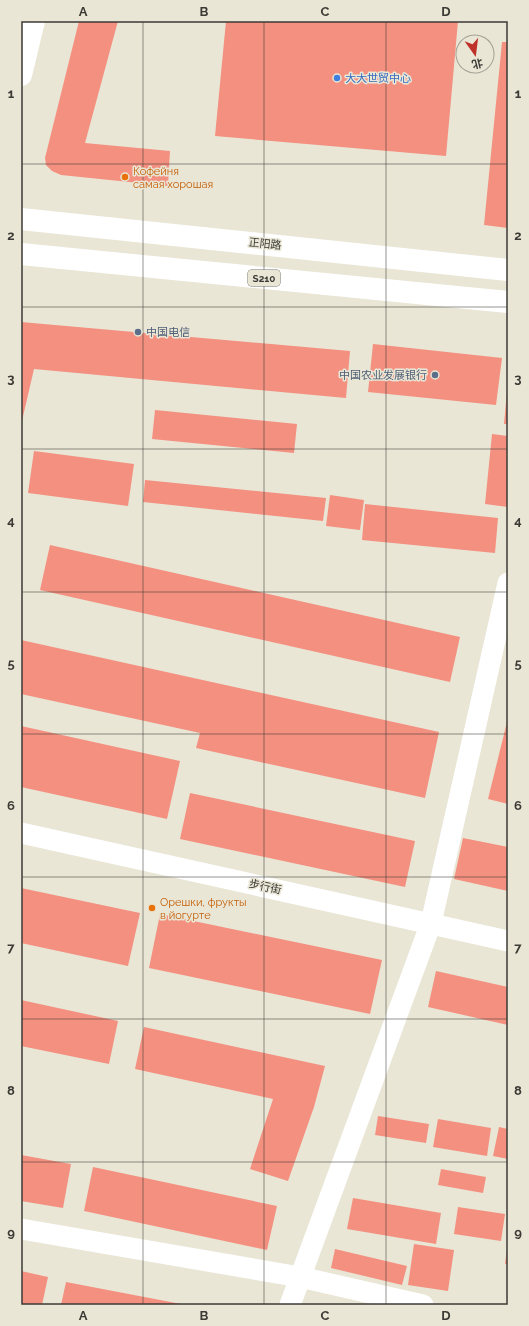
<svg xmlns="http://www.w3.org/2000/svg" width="529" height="1326" font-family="Raleway,'Noto Sans SC',sans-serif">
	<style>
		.building { fill: #f49080 }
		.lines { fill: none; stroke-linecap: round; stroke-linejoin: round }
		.minor { stroke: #fff; stroke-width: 21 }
		.major { stroke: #fff; stroke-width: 22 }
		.grid { fill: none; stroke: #3b3a34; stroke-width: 1; stroke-opacity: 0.55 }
		.shop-dot { fill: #3f7fe0; stroke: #e9e6d6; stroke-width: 1.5 }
		.food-dot { fill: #e8710a; stroke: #e9e6d6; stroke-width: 1.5 }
		.service-dot { fill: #5c6f8a; stroke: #e9e6d6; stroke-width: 1.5 }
		.labels { text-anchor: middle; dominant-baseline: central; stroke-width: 3; stroke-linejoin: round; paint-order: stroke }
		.shield { fill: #e9e6d6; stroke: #6f6e65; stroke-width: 1 }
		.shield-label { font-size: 10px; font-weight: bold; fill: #3b3a34 }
		.shop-label { font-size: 11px; fill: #366cbe; stroke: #e9e6d6; text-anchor: start }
		.food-label { font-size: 11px; fill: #c56008; stroke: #e9e6d6; text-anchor: start }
		.street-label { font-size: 11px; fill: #3b3a34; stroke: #e9e6d6 }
		.service-label { font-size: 11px; fill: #4e5e75; stroke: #e9e6d6; text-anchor: start }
		.neatline { fill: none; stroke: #3b3a34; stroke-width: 1.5 }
		.grid-label { font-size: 13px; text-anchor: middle; font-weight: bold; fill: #3b3a34 }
	</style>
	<rect width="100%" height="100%" fill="#e9e6d6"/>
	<!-- building -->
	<g class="building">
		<polygon points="79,21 118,21 85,143 170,151 168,186 61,175 52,171 46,165 45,158"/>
		<polygon points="226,21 458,21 446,156 215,136"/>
		<polygon points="502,42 508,42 508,228 484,225"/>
		<polygon points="21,322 350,351 346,398 34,369 21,425"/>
		<polygon points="373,344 502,358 496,405 368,392"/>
		<polygon points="507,391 508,391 508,424 504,424"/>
		<polygon points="155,410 297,424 294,453 152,439"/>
		<polygon points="492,434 508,436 508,507 485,504"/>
		<polygon points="34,451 134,464 128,506 28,493"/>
		<polygon points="145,480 326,498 323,521 143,502"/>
		<polygon points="330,495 364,500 360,530 326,526"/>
		<polygon points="365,504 498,518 495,553 362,540"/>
		<polygon points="50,545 460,637 450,682 40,590"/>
		<polygon points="21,640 439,732 425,798 196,748 200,733 21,694"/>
		<polygon points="507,722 508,722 508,804 488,799"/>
		<polygon points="21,726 180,761 167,819 21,787"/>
		<polygon points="190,793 415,841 405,887 180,839"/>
		<polygon points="463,838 508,847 508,891 454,879"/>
		<polygon points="21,888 140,913 128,966 21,943"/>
		<polygon points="160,914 382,960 370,1014 149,968"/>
		<polygon points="436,971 508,987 508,1025 428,1007"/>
		<polygon points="21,1000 118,1021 109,1064 21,1046"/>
		<polygon points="144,1027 325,1066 314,1107 288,1181 250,1169 273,1099 135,1069"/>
		<polygon points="378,1116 429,1124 426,1143 375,1135"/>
		<polygon points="438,1119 491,1128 487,1156 433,1147"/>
		<polygon points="499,1127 508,1129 508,1159 493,1156"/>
		<polygon points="21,1155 71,1164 63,1208 21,1201"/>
		<polygon points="93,1167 277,1206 267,1250 84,1211"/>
		<polygon points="441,1169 486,1177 483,1193 438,1185"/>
		<polygon points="353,1198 441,1213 436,1244 347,1229"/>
		<polygon points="458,1207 505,1214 501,1241 454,1234"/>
		<polygon points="414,1244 454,1250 448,1291 408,1285"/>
		<polygon points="335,1249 407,1266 402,1285 331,1268"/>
		<polygon points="507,1249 508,1249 508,1264 505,1264"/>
		<polygon points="21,1271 48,1277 42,1305 21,1305"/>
		<polygon points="66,1282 181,1304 181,1305 61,1305"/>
	</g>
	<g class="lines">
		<!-- minor -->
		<g class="minor">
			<polyline points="21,833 508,941"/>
			<polyline points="21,1229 300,1277 423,1305"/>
			<polyline points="290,1305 431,923 508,583"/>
		</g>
		<!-- major -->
		<g class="major">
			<polyline points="21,75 34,21"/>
			<polyline points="21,219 508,270"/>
			<polyline points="21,254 508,302"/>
		</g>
	</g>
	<!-- grid -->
	<path class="grid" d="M143 21V1305M264 21V1305M386 21V1305M21 164H508M21 307H508M21 449H508M21 592H508M21 734H508M21 877H508M21 1019H508M21 1162H508"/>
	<!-- markers -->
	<circle class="shop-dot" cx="337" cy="78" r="4"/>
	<g class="food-dot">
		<circle cx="125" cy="177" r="4"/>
		<circle cx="152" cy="908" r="4"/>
	</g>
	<g class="service-dot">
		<circle cx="138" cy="332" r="4"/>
		<circle cx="435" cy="375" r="4"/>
	</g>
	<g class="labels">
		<!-- shield labels -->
		<rect class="shield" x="248" y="270" width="32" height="16" rx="3"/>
		<g class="shield-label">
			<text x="264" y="278">S210</text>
		</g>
		<!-- shop labels -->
		<g class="shop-label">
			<text x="345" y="78">大大世贸中心</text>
		</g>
		<!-- food labels -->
		<g class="food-label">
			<text x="133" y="171">Кофейня<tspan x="133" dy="13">самая хорошая</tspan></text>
			<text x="160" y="902">Орешки, фрукты<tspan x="160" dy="13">в йогурте</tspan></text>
		</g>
		<!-- street labels -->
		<g class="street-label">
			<text transform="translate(265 244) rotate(6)">正阳路</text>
			<text transform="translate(265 887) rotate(12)">步行街</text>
		</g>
		<!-- service labels -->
		<g class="service-label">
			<text x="146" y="332">中国电信</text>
			<text x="427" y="375" text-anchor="end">中国农业发展银行</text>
		</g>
	</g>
	<!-- border -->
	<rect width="529" height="1326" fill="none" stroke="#e9e6d6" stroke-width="44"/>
	<!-- north arrow -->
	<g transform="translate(475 54) rotate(166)"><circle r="19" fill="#e9e6d6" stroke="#a3a195"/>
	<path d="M0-3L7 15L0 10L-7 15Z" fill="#bf3229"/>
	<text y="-6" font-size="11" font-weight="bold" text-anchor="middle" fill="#3b3a34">北</text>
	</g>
	<rect x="22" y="22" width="485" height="1282" class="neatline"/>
	<g class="grid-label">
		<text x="83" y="16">A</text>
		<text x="204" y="16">B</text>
		<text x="325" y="16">C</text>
		<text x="446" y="16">D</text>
		<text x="11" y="98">1</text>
		<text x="518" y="98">1</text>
		<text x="11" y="240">2</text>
		<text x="518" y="240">2</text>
		<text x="11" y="383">3</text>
		<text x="518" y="383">3</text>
		<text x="11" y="525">4</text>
		<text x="518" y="525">4</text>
		<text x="11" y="668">5</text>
		<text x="518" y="668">5</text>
		<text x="11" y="810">6</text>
		<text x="518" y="810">6</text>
		<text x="11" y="952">7</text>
		<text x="518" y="952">7</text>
		<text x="11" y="1095">8</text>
		<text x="518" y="1095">8</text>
		<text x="11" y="1237">9</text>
		<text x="518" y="1237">9</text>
		<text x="83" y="1320">A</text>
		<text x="204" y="1320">B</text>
		<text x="325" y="1320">C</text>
		<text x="446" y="1320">D</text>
	</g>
</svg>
